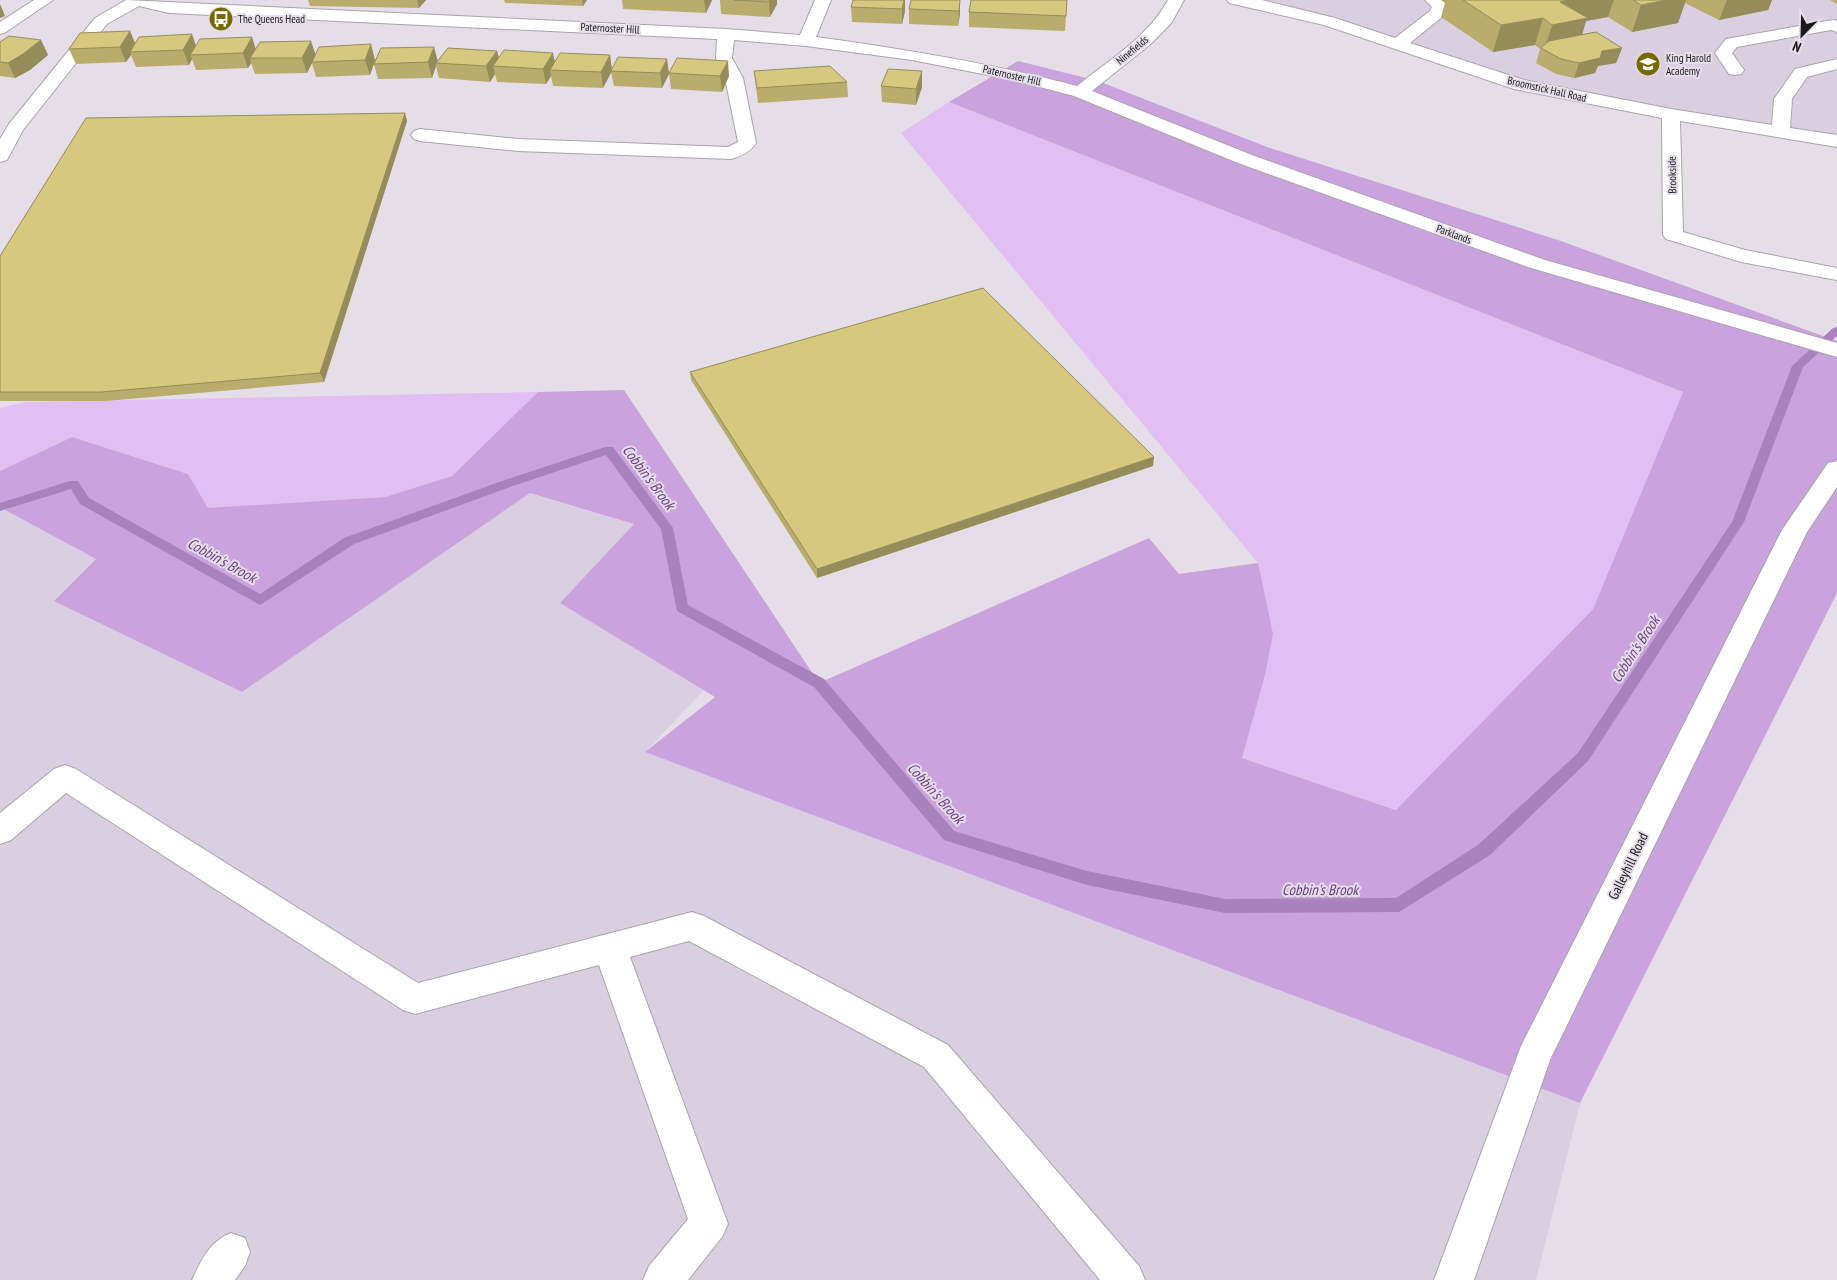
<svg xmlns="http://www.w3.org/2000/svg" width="1837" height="1280" font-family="'PT Sans Narrow',sans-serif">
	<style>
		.built { fill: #dacfe0 }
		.green { fill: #e1bff3 }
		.forest { fill: #caa2de }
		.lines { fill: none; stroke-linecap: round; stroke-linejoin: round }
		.stream { fill: #a882bc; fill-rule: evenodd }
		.minor-casing { stroke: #aaa3ad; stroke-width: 2 }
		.minor { fill: #fff; fill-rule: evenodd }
		.wall { fill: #b9ac6d }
		.shaded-wall { fill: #968c59 }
		.building { fill: #d7c87f; stroke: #968c59 }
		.labels { text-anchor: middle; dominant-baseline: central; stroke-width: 4; stroke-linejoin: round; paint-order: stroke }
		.far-poi-label { font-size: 11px; fill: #1a181c; stroke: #e5dee9; text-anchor: start }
		.far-street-label { font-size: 11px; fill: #1a181c; stroke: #e5dee9 }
		.street-label { font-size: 14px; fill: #1a181c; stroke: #e5dee9 }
		.water-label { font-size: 15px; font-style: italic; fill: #6d3c84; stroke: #e5dee9 }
	</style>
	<rect width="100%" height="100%" fill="#e5dee9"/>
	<!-- built -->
	<g class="built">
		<polygon points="1235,0 1837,0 1837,141 1520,85 1399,43"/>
		<polygon points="530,493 635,524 706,688 645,752 1580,1103 1536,1280 0,1280 0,511 2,509 96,559 54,601 242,692"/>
	</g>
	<!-- green -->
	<g class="green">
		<polygon points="949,102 1683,392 1593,609 1397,810 1242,758 1270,650 1258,563 901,133"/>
		<polygon points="538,392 452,476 385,497 208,509 188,474 72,437 0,471 0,408 25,402"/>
	</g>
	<!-- forest -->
	<polygon class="forest" points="1018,61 1098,81 1267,147 1558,240 1837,341 1837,593 1580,1103 645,752 715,697 560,603 634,524 530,493 242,692 54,601 96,559 3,509 0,511 0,471 72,437 188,474 208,508 385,497 452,476 538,392 624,390 819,683 1149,538 1179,574 1258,563 1273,634 1265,675 1242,758 1396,810 1593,609 1683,392 949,102"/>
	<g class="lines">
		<!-- stream -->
		<polygon class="stream" points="1837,327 1837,336 1803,367 1744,522 1588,761 1490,855 1399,912 1225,913 1087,885 944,840 814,687 677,611 661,529 606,455 510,487 354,544 260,605 80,504 71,489 0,511 0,503 70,481 78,481 89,498 260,594 344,538 502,481 605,447 613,447 673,528 688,605 824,679 954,831 1087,871 1225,899 1396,898 1478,845 1578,753 1732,522 1792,366 1833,328"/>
		<defs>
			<g id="minor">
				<polygon points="34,0 53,0 6,32 0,34 0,22"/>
				<path d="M126 0 726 29 800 35 815 0H831L816 37C905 49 989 63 1077 86 1109 60 1148 37 1168 0H1184L1172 22 1152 43 1092 91 1252 155 1545 260 1837 343V357L1531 268 1238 163 1074 96 1013 80 912 60 806 46 734 40 732 58 743 78 756 143C750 152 742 156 731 159L518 151 420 141 414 139 411 135 414 131 420 129 518 139 728 147 738 142 725 78 716 58 717 39 169 13 139 6 107 24 23 130 7 160 0 162V139L9 124 95 18Z"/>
				<polygon points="1227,0 1262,0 1335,18 1395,38 1430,11 1432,7 1425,0 1443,0 1449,6 1442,17 1410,43 1524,80 1671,109 1772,125 1774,99 1795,69 1837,59 1837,69 1807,77 1792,99 1790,128 1837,135 1837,147 1680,121 1683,232 1745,250 1837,268 1837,280 1741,262 1666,239 1663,235 1662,118 1514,89 1324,25 1229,3"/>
				<polygon points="1833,20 1837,21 1837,32 1831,30 1737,47 1732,53 1744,70 1741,74 1735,75 1729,74 1715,53 1726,39"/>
				<polygon points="1837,461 1837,487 1807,532 1550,1060 1474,1280 1434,1280 1521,1046 1782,530 1828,463"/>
				<polygon points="65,765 76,769 418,983 692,912 704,916 948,1045 1139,1266 1145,1280 1100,1280 924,1067 689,941 630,957 728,1224 722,1237 688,1280 643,1280 649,1266 688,1219 599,965 415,1014 403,1010 66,793 11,840 0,844 0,813 54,769"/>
				<path d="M231 1233 245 1238 250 1252 245 1266 235 1280H192C201 1260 210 1241 231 1233Z"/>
			</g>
		</defs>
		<!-- minor casing -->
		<use href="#minor" class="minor-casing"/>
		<!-- minor -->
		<use href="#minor" class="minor"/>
	</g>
	<!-- wall -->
	<g class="wall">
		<polygon points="308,0 426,0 419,8 310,6"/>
		<polygon points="504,0 587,0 583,6 505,3"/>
		<polygon points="622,0 712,0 706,13 623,9"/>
		<polygon points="720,0 777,0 777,4 770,17 721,14"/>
		<polygon points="905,0 905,11 902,24 852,22 851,7"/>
		<polygon points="960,0 960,14 958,26 909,24 909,9"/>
		<polygon points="1067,0 1065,31 969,27 969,12"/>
		<polygon points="1441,0 1772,0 1768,10 1719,20 1685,3 1678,23 1632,32 1608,17 1586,21 1582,35 1622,48 1616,63 1598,66 1595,73 1574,78 1556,74 1536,63 1540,49 1535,45 1493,52 1441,17 1445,3"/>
		<polygon points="1830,0 1837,0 1837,4"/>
		<polygon points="130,31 135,43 255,49 375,60 437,61 497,51 499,58 555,62 610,55 612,69 667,59 669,74 662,88 614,86 611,72 603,88 553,86 551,76 546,84 497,82 495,74 490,82 439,78 436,66 432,78 378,79 374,64 370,75 316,77 312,63 307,73 255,74 251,63 248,68 196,70 192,59 189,65 136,67 131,55 126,62 76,64 69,49"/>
		<polygon points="41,40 48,55 30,70 15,78 0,76 0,42"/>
		<polygon points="754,71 847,82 848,97 758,103"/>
		<polygon points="669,73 729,76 722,92 671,89"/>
		<polygon points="881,86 922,87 916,105 882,102"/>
		<polygon points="405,113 407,121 324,382 106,401 0,401 0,256"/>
		<polygon points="690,372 1153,466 817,578 691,380"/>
	</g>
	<!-- shaded-wall -->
	<g class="shaded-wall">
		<polygon points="417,0 426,0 419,8"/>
		<polygon points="582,0 587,0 583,6"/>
		<polygon points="704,0 712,0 706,13"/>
		<polygon points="770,0 777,0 777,4 770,17 769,2"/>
		<polygon points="904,0 905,0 905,11 902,24 902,9"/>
		<polygon points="960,0 960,14 958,26 959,11"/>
		<polygon points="1568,0 1614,0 1608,17 1586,21 1579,45 1544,50 1560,2"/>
		<polygon points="1667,0 1686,0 1678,23 1632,32 1641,5"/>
		<polygon points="1727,0 1772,0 1768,10 1719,20"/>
		<polygon points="0,4 5,16 0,18"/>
		<polygon points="1543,18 1535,45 1493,52 1501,25"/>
		<polygon points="130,31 136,46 130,52 131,55 126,62 120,47"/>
		<polygon points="192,34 197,49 190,55 192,59 189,65 183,50"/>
		<polygon points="252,37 257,53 250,58 251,63 248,68 243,53"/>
		<polygon points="41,40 48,55 30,70 15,78 8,63"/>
		<polygon points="311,41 316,56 312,62 312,63 307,73 302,58"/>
		<polygon points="371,44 375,60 370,75 365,60"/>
		<polygon points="434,47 438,62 436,63 436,66 432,78 428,62"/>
		<polygon points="1622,48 1616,63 1598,66 1595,73 1574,78 1579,63 1602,51"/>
		<polygon points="497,51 501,66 493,66 495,74 490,82 486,66"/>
		<polygon points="553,53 556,68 550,70 551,76 546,84 543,69"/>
		<polygon points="610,55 612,71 603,88 601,72"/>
		<polygon points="667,59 669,74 662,88 660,73"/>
		<polygon points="728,61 729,76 722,92 720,76"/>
		<polygon points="922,71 922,87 916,105 916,89"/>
		<polygon points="405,113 407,121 324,382 320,373"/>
		<polygon points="1154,457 1153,466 817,578 817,569"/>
	</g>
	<!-- building -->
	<g class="building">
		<polygon points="734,0 770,0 769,2"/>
		<polygon points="853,0 904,0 902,9 851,7"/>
		<polygon points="911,0 960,0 959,11 909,9"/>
		<polygon points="971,0 1067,0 1066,16 969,12"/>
		<polygon points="1463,0 1568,0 1560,2 1588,18 1552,25 1543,18 1501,25"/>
		<polygon points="1633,0 1667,0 1641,5"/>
		<polygon points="130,31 120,47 69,49 80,33"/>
		<polygon points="1596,32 1622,48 1602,51 1600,58 1579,63 1561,59 1541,48 1549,41"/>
		<polygon points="192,34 183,50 130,52 139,37"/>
		<polygon points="9,36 41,40 23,54 8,63 0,62 0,42"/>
		<polygon points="252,37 243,53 190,55 200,39"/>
		<polygon points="311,41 302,58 250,58 260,42"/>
		<polygon points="371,44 365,60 312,62 319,47"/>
		<polygon points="434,47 428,62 374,64 381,48"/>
		<polygon points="448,48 497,51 486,66 436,63"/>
		<polygon points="504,50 553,53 543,69 493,66"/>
		<polygon points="560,53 610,55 601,72 550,70"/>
		<polygon points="618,57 667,59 660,73 611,71"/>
		<polygon points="677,58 728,61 720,76 669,73"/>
		<polygon points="830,66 847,82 757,88 754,71"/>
		<polygon points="888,69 922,71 916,89 881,86"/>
		<polygon points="405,113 320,373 101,392 0,392 0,256 86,118"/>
		<polygon points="983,288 1154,457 817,569 690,372"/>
	</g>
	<!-- icons -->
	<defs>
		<symbol id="bus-disc" viewBox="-11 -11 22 22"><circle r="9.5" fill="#796800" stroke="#e5dee9"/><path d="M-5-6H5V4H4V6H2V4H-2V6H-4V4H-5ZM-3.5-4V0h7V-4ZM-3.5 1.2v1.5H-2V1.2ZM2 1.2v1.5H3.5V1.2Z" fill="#fff"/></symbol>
		<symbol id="school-disc" viewBox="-11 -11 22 22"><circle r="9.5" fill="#796800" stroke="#e5dee9"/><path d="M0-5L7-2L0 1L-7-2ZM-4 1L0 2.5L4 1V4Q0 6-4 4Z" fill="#fff"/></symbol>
	</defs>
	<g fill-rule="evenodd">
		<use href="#bus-disc" x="207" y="5" width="28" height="28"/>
		<use href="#school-disc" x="1634" y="50" width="28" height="28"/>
	</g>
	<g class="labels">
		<!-- far-poi labels -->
		<g class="far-poi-label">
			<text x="238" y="19">The Queens Head</text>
			<text x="1666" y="58">King Harold<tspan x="1666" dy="13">Academy</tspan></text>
		</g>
		<!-- far-street labels -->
		<g class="far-street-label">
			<text transform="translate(610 28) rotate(3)">Paternoster Hill</text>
			<text transform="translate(1132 50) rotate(-40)">Ninefields</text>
			<text transform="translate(1012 75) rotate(13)">Paternoster Hill</text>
			<text transform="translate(1547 89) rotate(13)">Broomstick Hall Road</text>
			<text transform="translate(1672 175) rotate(-91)">Brookside</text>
			<text transform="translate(1454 234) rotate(20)">Parklands</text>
		</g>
		<!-- street labels -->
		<g class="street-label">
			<text transform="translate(1628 866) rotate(-64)">Galleyhill Road</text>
		</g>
		<!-- water labels -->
		<g class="water-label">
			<text transform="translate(649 477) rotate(53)">Cobbin's Brook</text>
			<text transform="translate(222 560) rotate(29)">Cobbin's Brook</text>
			<text transform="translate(1635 649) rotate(-57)">Cobbin's Brook</text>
			<text transform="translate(936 793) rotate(48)">Cobbin's Brook</text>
			<text x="1320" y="889">Cobbin's Brook</text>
		</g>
	</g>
	<!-- north arrow -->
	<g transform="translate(1802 35) rotate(203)" stroke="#e5dee9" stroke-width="4" paint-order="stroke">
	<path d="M0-4L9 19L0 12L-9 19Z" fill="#1a181c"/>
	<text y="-8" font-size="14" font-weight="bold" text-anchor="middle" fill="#1a181c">N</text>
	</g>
</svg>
